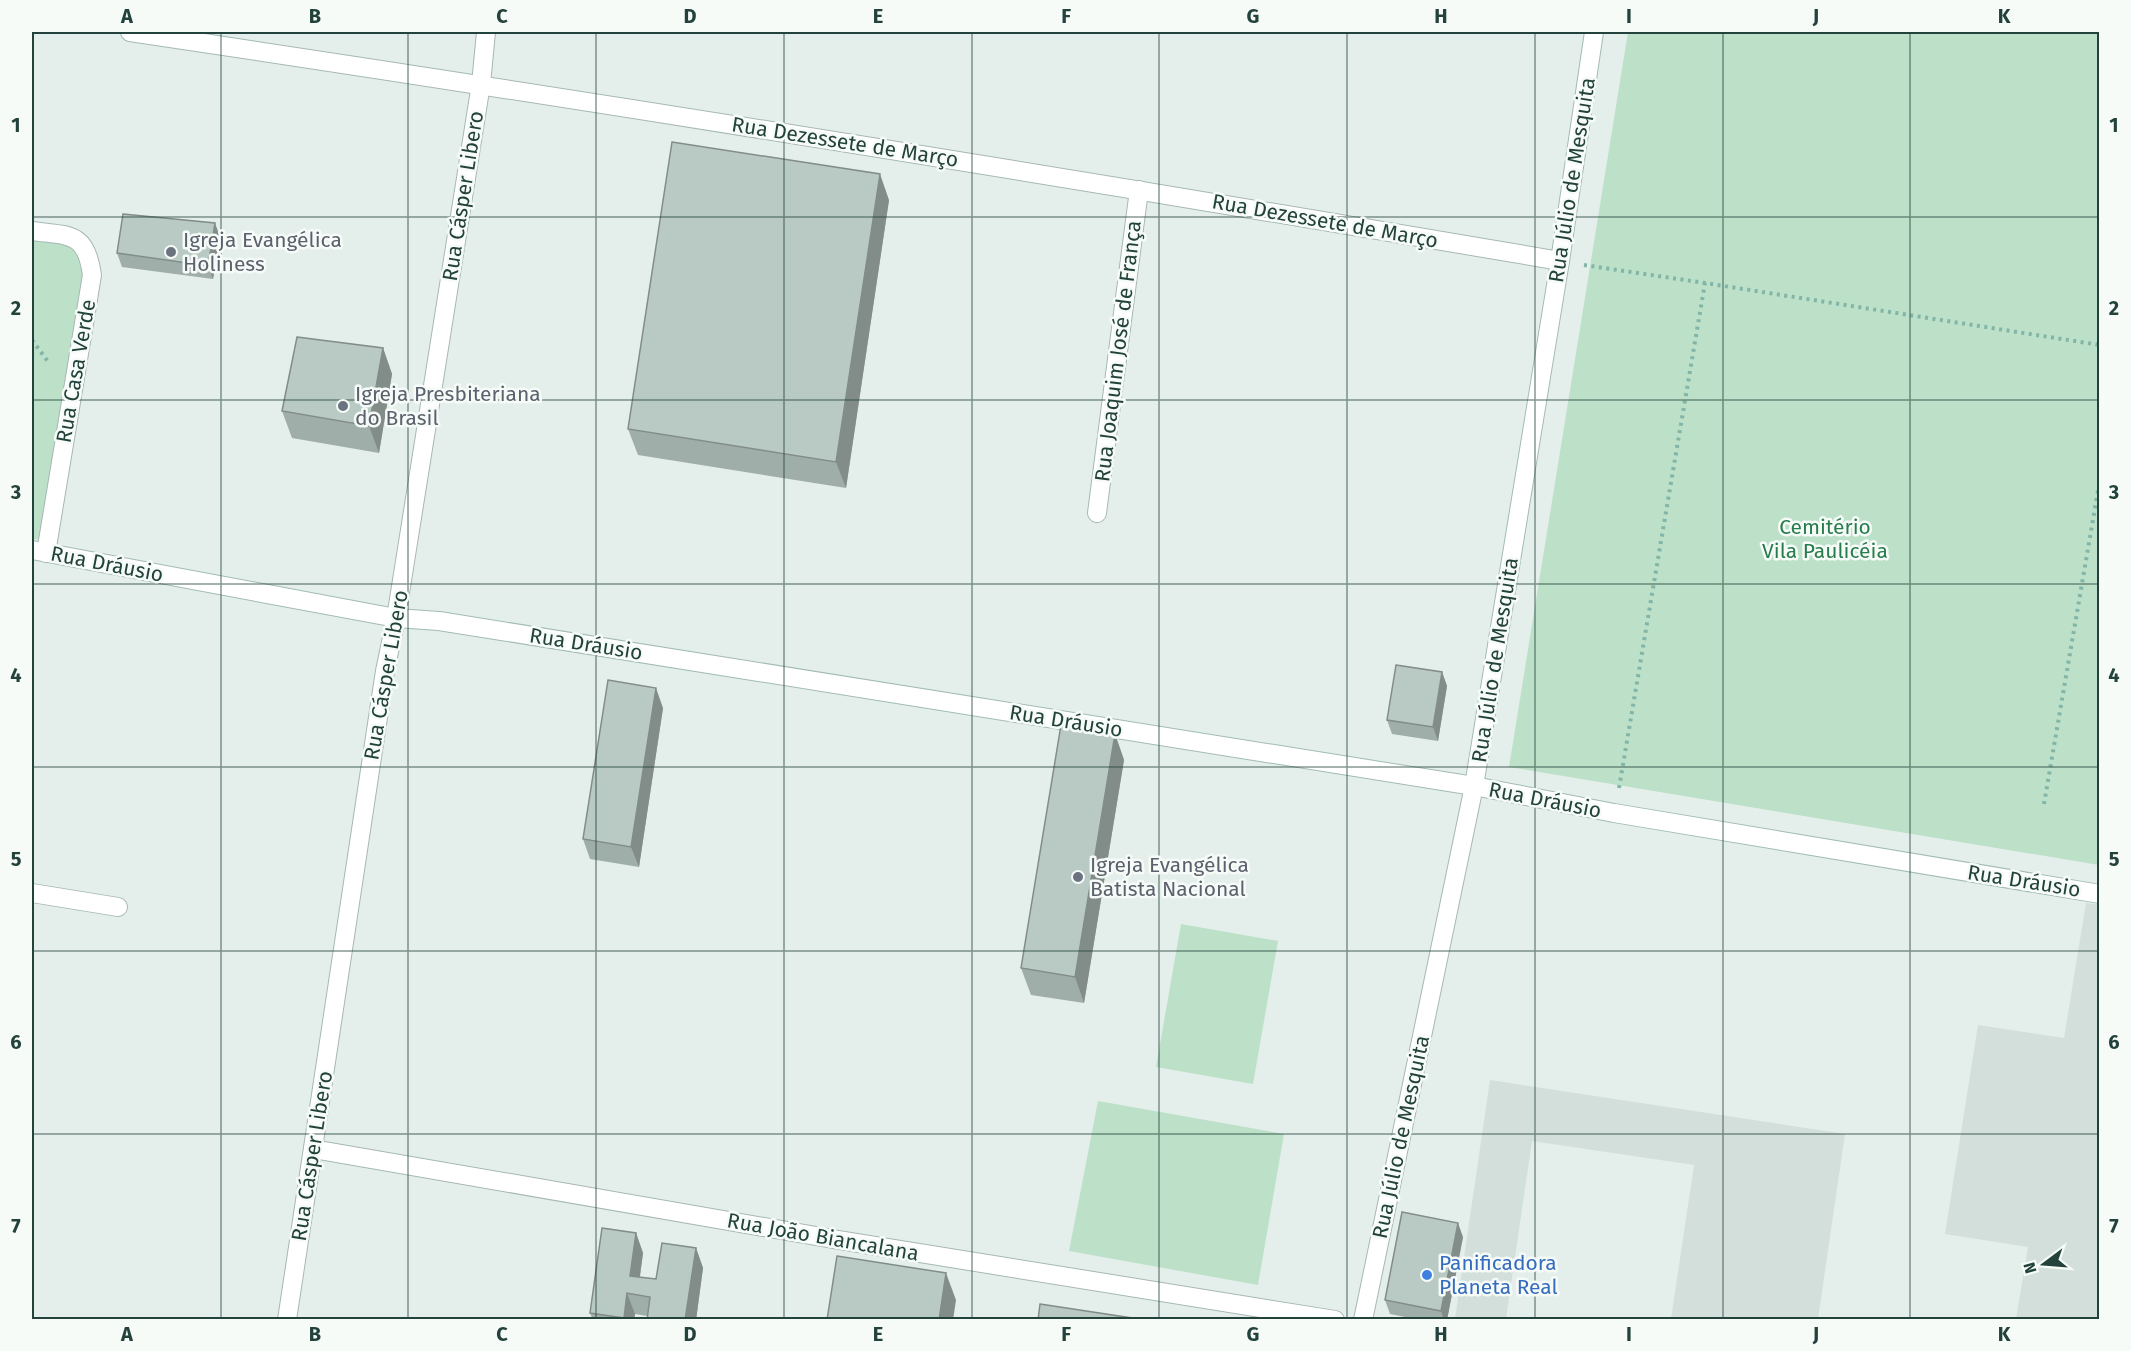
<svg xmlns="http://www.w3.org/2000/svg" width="2131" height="1351" font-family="'Fira Sans',sans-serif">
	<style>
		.built { fill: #d2dfda }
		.green { fill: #bce1c8 }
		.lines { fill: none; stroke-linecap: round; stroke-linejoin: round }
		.street-casing { stroke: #a6b8b3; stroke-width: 20 }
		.secondary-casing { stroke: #a2bbb4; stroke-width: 20 }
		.path { stroke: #82b5a7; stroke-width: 4; stroke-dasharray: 3 4.5; stroke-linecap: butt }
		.street { stroke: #fff; stroke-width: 18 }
		.secondary { stroke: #fff; stroke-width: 18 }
		.wall { fill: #9faea9 }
		.shaded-wall { fill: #828d89 }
		.building { fill: #b9cac4; stroke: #828d89; stroke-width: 1.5 }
		.grid { fill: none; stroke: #22423b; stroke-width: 1.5; stroke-opacity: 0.55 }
		.worship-dot { fill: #6b7280; stroke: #f6fbf8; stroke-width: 2 }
		.shop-dot { fill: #3f7fe0; stroke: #f6fbf8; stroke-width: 2 }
		.labels { text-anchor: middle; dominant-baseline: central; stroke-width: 5; stroke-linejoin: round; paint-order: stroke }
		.street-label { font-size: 21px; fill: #22423b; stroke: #f6fbf8 }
		.worship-label { font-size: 21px; fill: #5b616d; stroke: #f6fbf8; text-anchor: start }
		.park-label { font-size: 21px; fill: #287d4d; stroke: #f6fbf8 }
		.shop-label { font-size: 21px; fill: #366cbe; stroke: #f6fbf8; text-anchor: start }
		.neatline { fill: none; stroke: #22423b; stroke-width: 2 }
		.grid-label { font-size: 20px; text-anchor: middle; font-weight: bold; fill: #22423b }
	</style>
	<rect width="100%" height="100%" fill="#e4efeb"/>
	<!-- built -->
	<g class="built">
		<polygon points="2086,903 2100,905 2099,1319 2016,1319 2028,1247 1945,1234 1978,1025 2064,1038"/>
		<polygon points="1490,1080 1845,1134 1818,1319 1671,1319 1694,1165 1532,1141 1506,1319 1455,1319"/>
	</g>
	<!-- green -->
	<g class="green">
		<polygon points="1628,32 2099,32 2099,865 1509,767"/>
		<polygon points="32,236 82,245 89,271 40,540 32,539"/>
		<polygon points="1181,924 1278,941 1253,1084 1156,1067"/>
		<polygon points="1098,1101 1284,1134 1258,1285 1069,1251"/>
	</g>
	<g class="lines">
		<defs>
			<g id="street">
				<path d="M130 32C607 103 1084 180 1560 261"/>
				<path d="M32 231C69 236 86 231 92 275L46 553"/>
				<polyline points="1097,513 1139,190"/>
				<polyline points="32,893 118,907"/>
				<polyline points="313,1149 839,1240 1335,1320"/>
				<polyline points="287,1320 385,671 396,618 481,84 486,32"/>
				<polyline points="1363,1320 1474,786"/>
			</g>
			<g id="secondary">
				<polyline points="32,550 396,618 439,621 1474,786 1614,813 2100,894"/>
				<polyline points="1474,786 1560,261 1594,32"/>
			</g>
		</defs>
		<!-- street casing -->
		<use href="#street" class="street-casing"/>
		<!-- secondary casing -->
		<use href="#secondary" class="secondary-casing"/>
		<!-- path -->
		<g class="path">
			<polyline points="1584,265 1705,283"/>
			<polyline points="32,340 49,363"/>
			<polyline points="1619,788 1705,283 2100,345"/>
			<polyline points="2044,804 2100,479"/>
		</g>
		<!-- street -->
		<use href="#street" class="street"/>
		<!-- secondary -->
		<use href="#secondary" class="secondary"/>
	</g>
	<!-- wall -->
	<g class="wall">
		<polygon points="889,200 846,488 638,455 628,429"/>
		<polygon points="220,237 213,279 122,267 117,253"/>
		<polygon points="383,348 392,374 379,453 292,438 282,411"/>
		<polygon points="1442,672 1447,686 1438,741 1392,734 1387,720"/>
		<polygon points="663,708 639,867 590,859 583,839"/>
		<polygon points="1115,734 1124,760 1084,1003 1031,995 1021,968"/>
		<polygon points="636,1233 643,1253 640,1277 656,1279 696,1248 703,1268 696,1320 647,1320 647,1316 635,1314 634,1320 593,1320 590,1313"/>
		<polygon points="1463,1237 1447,1320 1420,1320 1390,1314 1385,1300"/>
	</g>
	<!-- shaded-wall -->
	<g class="shaded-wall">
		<polygon points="880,174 889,200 846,488 836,462"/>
		<polygon points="215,223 220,237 213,279 208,266"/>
		<polygon points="383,348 392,374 379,453 369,426"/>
		<polygon points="1442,672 1447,686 1438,741 1433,727"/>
		<polygon points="656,688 663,708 639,867 631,847"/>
		<polygon points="1115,734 1124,760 1084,1003 1075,977"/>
		<polygon points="1458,1223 1463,1237 1447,1320 1444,1320 1441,1311"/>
		<polygon points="636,1233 643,1253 637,1296 630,1276"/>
		<polygon points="696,1248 703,1268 696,1320 685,1320"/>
		<polygon points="946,1273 956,1300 953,1320 939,1320"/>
		<polygon points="627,1293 635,1314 634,1320 624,1320 624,1318"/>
	</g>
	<!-- building -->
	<g class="building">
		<polygon points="672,142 880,174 836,462 628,429"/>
		<polygon points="123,214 215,223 208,266 117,253"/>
		<polygon points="297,337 383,348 369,426 282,411"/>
		<polygon points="1396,665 1442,672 1433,727 1387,720"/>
		<polygon points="608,680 656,688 631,847 583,839"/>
		<polygon points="1061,725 1115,734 1075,977 1021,968"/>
		<polygon points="1402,1212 1458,1223 1441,1311 1385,1300"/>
		<polygon points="602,1228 636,1233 630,1276 656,1279 662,1243 696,1248 685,1320 647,1320 650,1297 627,1293 624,1318 590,1313"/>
		<polygon points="837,1256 946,1273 939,1320 827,1320"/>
		<polygon points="1040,1304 1132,1318 1132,1320 1038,1320"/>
	</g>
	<!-- grid -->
	<path class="grid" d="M221 32V1320M408 32V1320M596 32V1320M784 32V1320M972 32V1320M1159 32V1320M1347 32V1320M1535 32V1320M1723 32V1320M1910 32V1320M32 217H2100M32 400H2100M32 584H2100M32 767H2100M32 951H2100M32 1134H2100"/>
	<!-- markers -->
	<g class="worship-dot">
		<circle cx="171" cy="252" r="6"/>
		<circle cx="343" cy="406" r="6"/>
		<circle cx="1078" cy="877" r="6"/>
	</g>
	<circle class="shop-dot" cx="1427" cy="1275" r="6"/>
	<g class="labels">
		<!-- street labels -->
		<g class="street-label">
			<text transform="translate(845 142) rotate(9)">Rua Dezessete de Março</text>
			<text transform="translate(1572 180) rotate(-81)">Rua Júlio de Mesquita</text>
			<text transform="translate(463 196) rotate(-81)">Rua Cásper Libero</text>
			<text transform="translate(1325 221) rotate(10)">Rua Dezessete de Março</text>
			<text transform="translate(1118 351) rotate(-83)">Rua Joaquim José de França</text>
			<text transform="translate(76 371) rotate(-80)">Rua Casa Verde</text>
			<text transform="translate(107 564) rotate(11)">Rua Dráusio</text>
			<text transform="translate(586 644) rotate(9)">Rua Dráusio</text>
			<text transform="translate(1495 660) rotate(-81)">Rua Júlio de Mesquita</text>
			<text transform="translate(386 675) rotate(-80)">Rua Cásper Libero</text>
			<text transform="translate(1066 721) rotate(9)">Rua Dráusio</text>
			<text transform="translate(1545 800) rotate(11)">Rua Dráusio</text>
			<text transform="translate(2024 881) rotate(9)">Rua Dráusio</text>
			<text transform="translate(1401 1137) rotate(-78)">Rua Júlio de Mesquita</text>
			<text transform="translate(312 1156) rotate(-81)">Rua Cásper Libero</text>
			<text transform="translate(823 1237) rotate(10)">Rua João Biancalana</text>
		</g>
		<!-- worship labels -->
		<g class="worship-label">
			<text x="183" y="240">Igreja Evangélica<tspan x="183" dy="24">Holiness</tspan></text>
			<text x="355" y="394">Igreja Presbiteriana<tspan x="355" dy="24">do Brasil</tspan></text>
			<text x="1090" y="865">Igreja Evangélica<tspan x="1090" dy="24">Batista Nacional</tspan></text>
		</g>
		<!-- park labels -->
		<g class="park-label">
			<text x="1825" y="527">Cemitério<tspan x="1825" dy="24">Vila Paulicéia</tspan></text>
		</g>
		<!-- shop labels -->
		<g class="shop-label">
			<text x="1439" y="1263">Panificadora<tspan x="1439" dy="24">Planeta Real</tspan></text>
		</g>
	</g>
	<!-- border -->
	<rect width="2131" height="1351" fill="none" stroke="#f6fbf8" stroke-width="66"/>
	<!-- north arrow -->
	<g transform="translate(2044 1264) rotate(254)" stroke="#f6fbf8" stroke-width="4.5" paint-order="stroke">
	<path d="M0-4.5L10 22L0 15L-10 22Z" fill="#22423b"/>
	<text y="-9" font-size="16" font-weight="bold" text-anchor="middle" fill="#22423b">N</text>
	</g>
	<rect x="33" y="33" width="2065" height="1285" class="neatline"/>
	<g class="grid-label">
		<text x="127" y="23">A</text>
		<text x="315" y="23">B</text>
		<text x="502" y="23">C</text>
		<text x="690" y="23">D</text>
		<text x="878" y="23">E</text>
		<text x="1066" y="23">F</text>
		<text x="1253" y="23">G</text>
		<text x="1441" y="23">H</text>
		<text x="1629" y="23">I</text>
		<text x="1816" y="23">J</text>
		<text x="2004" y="23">K</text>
		<text x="16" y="132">1</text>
		<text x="2114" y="132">1</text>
		<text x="16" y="315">2</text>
		<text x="2114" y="315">2</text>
		<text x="16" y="499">3</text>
		<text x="2114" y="499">3</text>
		<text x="16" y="682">4</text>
		<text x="2114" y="682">4</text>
		<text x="16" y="866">5</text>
		<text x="2114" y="866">5</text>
		<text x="16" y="1049">6</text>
		<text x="2114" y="1049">6</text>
		<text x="16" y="1233">7</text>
		<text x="2114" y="1233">7</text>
		<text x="127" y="1341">A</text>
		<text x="315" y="1341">B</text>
		<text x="502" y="1341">C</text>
		<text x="690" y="1341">D</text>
		<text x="878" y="1341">E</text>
		<text x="1066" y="1341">F</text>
		<text x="1253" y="1341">G</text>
		<text x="1441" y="1341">H</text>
		<text x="1629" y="1341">I</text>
		<text x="1816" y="1341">J</text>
		<text x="2004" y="1341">K</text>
	</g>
</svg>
